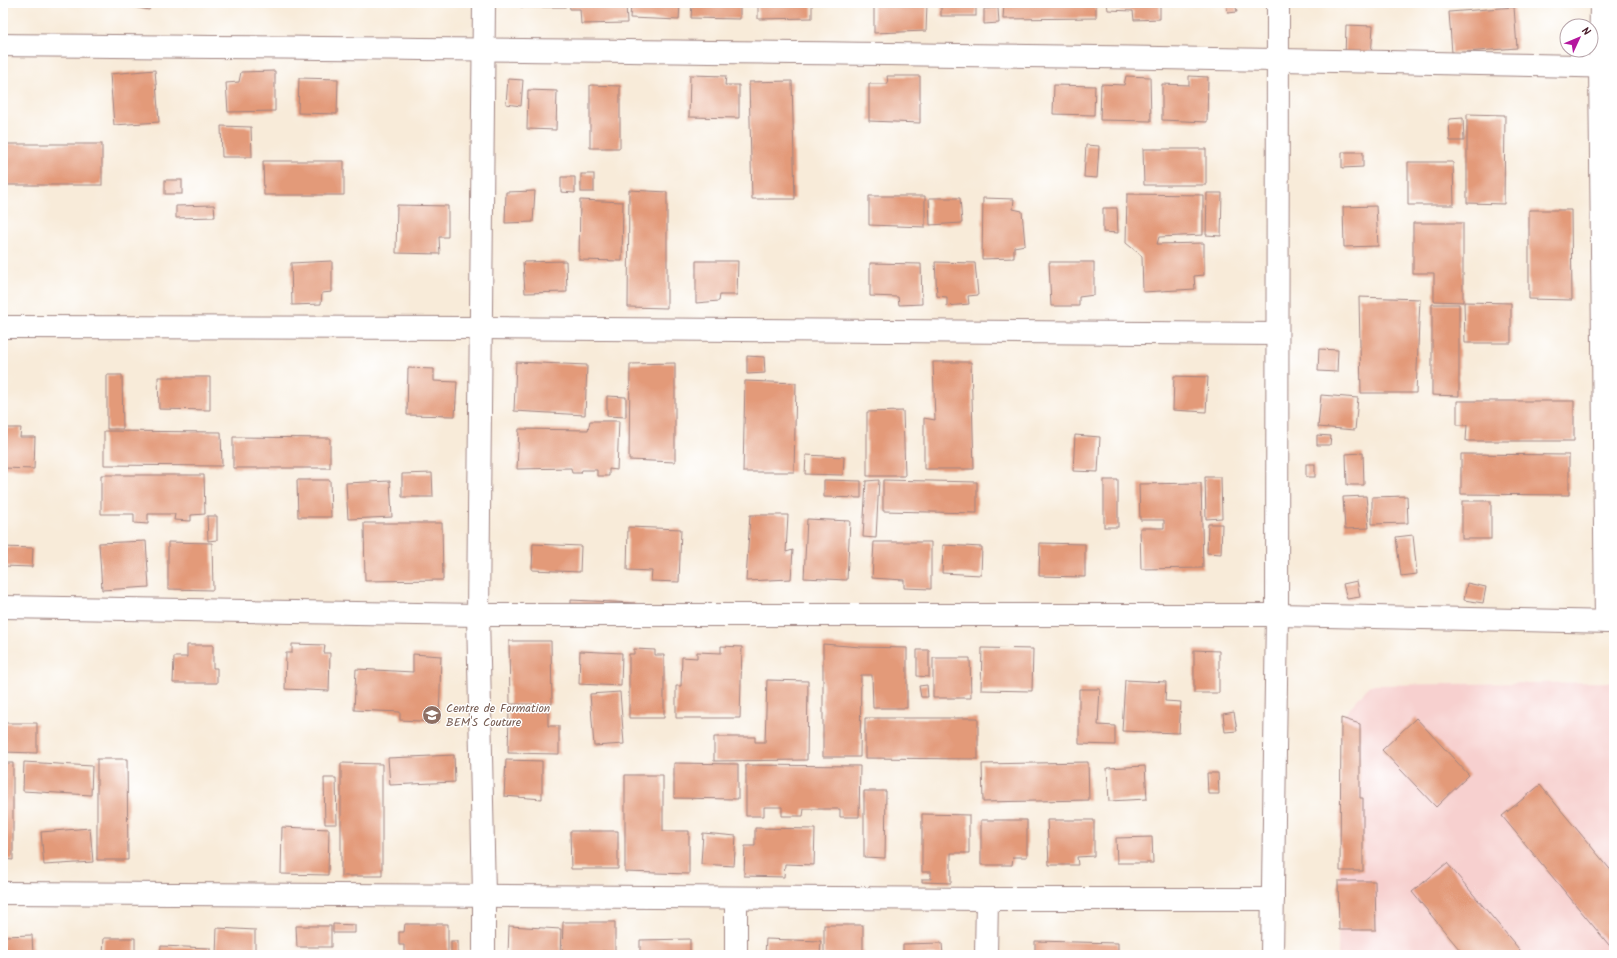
<svg xmlns="http://www.w3.org/2000/svg" width="1617" height="958" font-family="Kalam,sans-serif">
	<style>
		.built { fill: #f7d0cf }
		.building { fill: #e39a79 }
		.lines { fill: none; stroke-linecap: round; stroke-linejoin: round }
		.street-casing { stroke: #a18582; stroke-width: 24 }
		.street { stroke: #fff; stroke-width: 22 }
		.labels { text-anchor: middle; dominant-baseline: central; stroke-width: 3; stroke-linejoin: round; paint-order: stroke }
		.education-label { font-size: 12px; fill: #785e54; stroke: #fff; text-anchor: start }
	</style>
	<rect width="100%" height="100%" fill="#fff"/>
	<filter id="ink" filterUnits="userSpaceOnUse"><feTurbulence type="fractalNoise" baseFrequency=".025" numOctaves="2"/><feDisplacementMap in="SourceGraphic" scale="8" xChannelSelector="R" yChannelSelector="G"/><feConvolveMatrix kernelMatrix="1 2 1 2 8 2 1 2 1" color-interpolation-filters="sRGB"/></filter>
	<filter id="wash" filterUnits="userSpaceOnUse"><feTurbulence type="fractalNoise" baseFrequency=".012" numOctaves="4" result="noise"/><feDisplacementMap in="SourceGraphic" scale="16" xChannelSelector="R" yChannelSelector="G"/><feGaussianBlur stdDeviation="0.9" result="paint"/><feColorMatrix in="noise" values="0 0 0 0 0 0 0 0 0 0 0 0 0 0 0 0 0 1.4 0 .05"/><feComposite in="paint" operator="in"/></filter>
	<g filter="url(#wash)">
		<rect width="100%" height="100%" fill="#f8ebd9"/>
		<!-- built -->
		<polygon class="built" points="1614,682 1614,955 1338,955 1341,718 1370,685"/>
		<g id="blocks">
			<!-- building -->
			<g class="building">
				<polygon points="112,3 151,3 149,10"/>
				<rect x="521" y="3" width="44" height="4"/>
				<polygon points="569,3 626,3 627,23 581,24 580,9 570,9"/>
				<polygon points="631,3 680,3 679,20 630,18"/>
				<polygon points="692,3 740,3 740,19 691,18"/>
				<polygon points="758,3 812,3 812,18 758,19"/>
				<polygon points="874,3 927,3 926,31 874,33"/>
				<rect x="941" y="3" width="35" height="13"/>
				<polygon points="1004,3 1096,3 1096,18 1003,19"/>
				<polygon points="1107,3 1160,3 1160,19 1134,20 1133,11 1108,10"/>
				<polygon points="1226,3 1235,3 1237,12 1228,13"/>
				<polygon points="1514,7 1517,48 1452,53 1449,12"/>
				<polygon points="998,8 999,23 984,24 984,9"/>
				<polygon points="1346,25 1373,26 1371,58 1345,57"/>
				<polygon points="155,70 159,122 114,125 110,74"/>
				<polygon points="275,71 275,111 228,112 226,83 239,82 241,72"/>
				<polygon points="690,75 726,76 725,85 739,85 739,118 689,117"/>
				<polygon points="887,76 920,76 920,123 869,121 869,84 888,84"/>
				<polygon points="1126,76 1150,77 1151,121 1100,120 1101,84 1124,85"/>
				<polygon points="1189,76 1208,77 1207,122 1162,120 1162,84 1189,85"/>
				<polygon points="299,78 338,79 337,114 298,113"/>
				<polygon points="508,79 523,80 521,106 506,104"/>
				<polygon points="792,81 795,199 752,199 749,82"/>
				<polygon points="590,85 620,86 620,148 590,148"/>
				<polygon points="1054,85 1095,86 1094,115 1053,114"/>
				<polygon points="528,90 557,91 556,130 527,129"/>
				<polygon points="1467,114 1505,115 1504,204 1467,203"/>
				<polygon points="1463,118 1464,141 1450,141 1449,119"/>
				<polygon points="221,126 251,127 252,157 222,157"/>
				<rect x="3" y="144" width="99" height="41"/>
				<polygon points="1086,145 1099,146 1097,178 1084,177"/>
				<polygon points="1143,149 1206,149 1206,185 1144,185"/>
				<polygon points="1342,152 1363,152 1363,167 1342,168"/>
				<polygon points="263,161 344,161 344,195 264,195"/>
				<polygon points="1408,162 1453,162 1454,205 1408,205"/>
				<rect x="581" y="174" width="13" height="18"/>
				<polygon points="561,177 575,177 575,193 561,192"/>
				<rect x="165" y="180" width="17" height="14"/>
				<polygon points="629,190 667,192 667,308 628,307"/>
				<polygon points="535,191 533,222 505,223 506,192"/>
				<polygon points="1207,193 1222,193 1221,236 1206,235"/>
				<polygon points="1127,194 1203,195 1203,235 1159,237 1157,244 1204,243 1204,275 1194,276 1195,289 1143,292 1142,256 1126,243"/>
				<polygon points="869,196 925,196 925,227 869,225"/>
				<polygon points="929,198 960,198 962,223 930,225"/>
				<polygon points="983,198 1014,199 1013,209 1022,211 1025,245 1014,247 1014,258 982,259"/>
				<polygon points="580,200 623,202 622,261 579,260"/>
				<polygon points="214,205 215,217 176,218 176,206"/>
				<polygon points="397,205 448,206 448,237 439,237 440,254 396,253"/>
				<polygon points="1376,206 1378,246 1344,247 1343,207"/>
				<polygon points="1103,208 1117,208 1118,233 1103,232"/>
				<polygon points="1529,210 1571,210 1572,300 1529,299"/>
				<polygon points="1413,223 1463,223 1463,302 1434,301 1434,273 1413,273"/>
				<polygon points="332,261 332,292 322,293 321,304 292,305 291,263"/>
				<polygon points="566,261 567,292 525,293 523,262"/>
				<polygon points="696,261 738,261 737,295 720,295 719,301 696,303"/>
				<polygon points="935,262 975,263 978,295 968,296 969,304 947,306 947,297 937,296"/>
				<polygon points="1049,262 1094,262 1094,295 1079,297 1079,306 1051,306"/>
				<polygon points="870,263 921,264 922,304 899,305 898,297 870,296"/>
				<polygon points="1359,297 1420,299 1416,393 1361,393"/>
				<polygon points="1464,302 1511,303 1511,343 1465,343"/>
				<polygon points="1432,304 1459,304 1459,396 1432,395"/>
				<polygon points="1319,349 1338,350 1337,372 1318,371"/>
				<polygon points="747,356 764,357 765,373 747,374"/>
				<polygon points="516,362 587,365 585,415 514,411"/>
				<polygon points="933,362 971,362 974,469 924,469 924,418 935,420"/>
				<polygon points="675,363 675,462 629,460 630,364"/>
				<polygon points="408,368 434,369 434,381 457,382 455,416 407,415"/>
				<polygon points="107,375 122,375 123,429 107,429"/>
				<polygon points="1174,376 1208,377 1206,412 1173,410"/>
				<polygon points="158,377 210,377 210,410 159,409"/>
				<polygon points="745,381 796,383 794,472 743,472"/>
				<polygon points="1321,395 1358,398 1355,430 1318,427"/>
				<polygon points="607,396 626,397 626,417 607,416"/>
				<polygon points="1457,401 1574,401 1574,441 1466,441 1467,425 1457,425"/>
				<polygon points="903,411 905,476 867,476 867,412"/>
				<polygon points="590,421 619,421 617,470 609,469 609,476 597,476 597,470 582,470 581,473 572,473 571,468 517,469 519,429 588,430"/>
				<polygon points="3,428 21,428 20,437 35,437 34,469 3,468"/>
				<polygon points="104,431 221,432 222,466 104,465"/>
				<polygon points="1075,435 1100,437 1098,472 1073,471"/>
				<polygon points="1317,435 1331,436 1330,445 1317,445"/>
				<polygon points="233,437 330,438 330,468 233,468"/>
				<polygon points="1363,453 1364,485 1347,485 1346,454"/>
				<polygon points="1461,454 1569,455 1569,495 1461,494"/>
				<polygon points="806,455 844,457 843,475 805,474"/>
				<rect x="1306" y="464" width="9" height="13"/>
				<polygon points="432,473 433,497 402,497 402,474"/>
				<polygon points="101,475 204,475 205,514 191,515 191,521 174,520 175,514 148,514 148,524 134,523 134,514 101,514"/>
				<polygon points="1205,477 1221,477 1222,518 1206,519"/>
				<polygon points="297,480 330,480 331,517 298,517"/>
				<polygon points="824,480 861,481 861,498 824,497"/>
				<polygon points="879,480 876,538 863,537 866,481"/>
				<polygon points="883,480 977,482 977,513 883,511"/>
				<rect x="1104" y="480" width="14" height="47"/>
				<polygon points="390,481 392,517 348,519 346,483"/>
				<polygon points="1201,483 1203,568 1141,569 1140,528 1164,528 1164,520 1140,520 1139,484"/>
				<polygon points="1366,496 1369,528 1345,529 1343,497"/>
				<polygon points="1407,496 1408,523 1372,524 1372,497"/>
				<rect x="1462" y="501" width="29" height="38"/>
				<polygon points="750,515 788,515 786,552 793,550 791,579 746,581"/>
				<polygon points="207,516 217,516 217,540 208,541"/>
				<polygon points="807,519 850,521 847,580 804,578"/>
				<polygon points="364,523 442,523 443,580 365,581"/>
				<polygon points="1208,524 1222,524 1221,554 1207,553"/>
				<polygon points="628,527 681,529 679,582 651,581 652,571 627,570"/>
				<polygon points="1413,535 1417,574 1401,576 1396,537"/>
				<polygon points="146,541 149,587 102,590 99,543"/>
				<polygon points="168,542 212,543 213,590 168,589"/>
				<polygon points="874,542 931,542 931,589 904,588 904,580 872,578"/>
				<polygon points="1040,543 1085,544 1085,577 1039,576"/>
				<polygon points="533,544 581,546 580,572 532,570"/>
				<polygon points="943,545 982,547 981,575 942,573"/>
				<polygon points="3,547 33,548 32,567 3,566"/>
				<polygon points="1357,581 1360,597 1347,599 1343,584"/>
				<polygon points="1467,583 1486,587 1483,603 1464,600"/>
				<polygon points="571,600 635,603 635,612 571,608"/>
				<polygon points="509,641 551,641 552,704 510,704"/>
				<polygon points="292,644 325,645 324,653 330,653 329,691 285,689 286,653 292,653"/>
				<polygon points="823,644 861,647 907,648 907,708 873,708 872,675 861,675 860,757 823,757"/>
				<polygon points="187,645 213,645 213,668 217,668 217,683 173,683 174,657 187,657"/>
				<polygon points="721,646 742,647 740,718 676,718 676,686 681,686 682,657 697,658 697,652 721,653"/>
				<polygon points="982,648 1033,649 1032,691 981,690"/>
				<polygon points="634,649 655,650 655,655 664,655 664,718 629,718 629,654 634,654"/>
				<polygon points="917,650 929,650 929,677 917,676"/>
				<polygon points="1194,650 1219,651 1219,693 1194,693"/>
				<polygon points="580,651 622,653 621,686 579,684"/>
				<polygon points="413,654 441,656 439,722 400,720 400,712 354,710 356,669 413,672"/>
				<polygon points="933,658 970,658 971,698 933,698"/>
				<polygon points="767,680 808,681 807,760 714,761 714,737 755,737 755,742 765,742"/>
				<polygon points="1125,680 1166,682 1165,701 1181,702 1179,733 1122,731"/>
				<polygon points="927,685 928,697 921,697 919,686"/>
				<polygon points="1079,689 1100,689 1098,725 1115,726 1115,745 1079,744"/>
				<polygon points="620,692 624,744 594,746 590,694"/>
				<polygon points="509,711 548,711 548,726 559,726 559,754 508,753"/>
				<polygon points="1234,712 1237,731 1225,732 1223,714"/>
				<polygon points="865,718 978,718 978,759 865,758"/>
				<polygon points="1341,718 1360,724 1360,798 1363,798 1363,871 1340,871"/>
				<polygon points="1416,718 1469,775 1436,807 1382,750"/>
				<polygon points="3,723 37,723 37,753 3,752"/>
				<polygon points="454,755 455,782 390,785 388,758"/>
				<polygon points="97,759 127,759 128,860 97,860"/>
				<polygon points="506,760 542,761 542,799 504,796"/>
				<polygon points="24,762 92,766 91,795 23,791"/>
				<polygon points="1088,762 1089,800 983,802 982,764"/>
				<polygon points="3,763 13,763 13,860 3,859"/>
				<polygon points="341,763 382,764 382,876 341,876"/>
				<polygon points="674,763 738,764 738,799 674,798"/>
				<polygon points="746,765 860,766 859,817 840,817 840,809 804,809 803,816 782,816 782,807 764,807 764,816 746,816"/>
				<polygon points="1145,766 1147,799 1109,801 1107,768"/>
				<polygon points="1207,773 1218,773 1219,794 1208,794"/>
				<polygon points="625,775 663,775 663,831 689,831 689,874 625,872"/>
				<polygon points="324,778 336,778 337,824 325,824"/>
				<polygon points="1540,785 1614,874 1614,951 1502,816"/>
				<polygon points="864,791 886,791 885,858 864,857"/>
				<polygon points="922,814 969,815 969,853 951,853 951,883 922,882 922,879 931,879 931,872 922,872"/>
				<polygon points="981,820 1027,820 1027,857 1013,857 1012,865 981,865"/>
				<polygon points="1047,820 1094,820 1094,856 1077,857 1078,865 1049,865"/>
				<polygon points="282,827 329,829 328,875 281,874"/>
				<polygon points="90,828 93,862 44,865 41,832"/>
				<polygon points="755,828 815,829 814,865 785,864 784,877 744,876 745,846 755,846"/>
				<polygon points="570,831 618,831 618,869 571,869"/>
				<polygon points="703,833 736,836 734,866 701,864"/>
				<polygon points="1152,837 1153,863 1117,863 1116,838"/>
				<polygon points="1447,863 1524,955 1464,955 1412,892"/>
				<polygon points="1338,881 1375,881 1376,930 1339,930"/>
				<polygon points="563,922 615,922 615,952 602,951 602,955 562,955"/>
				<polygon points="333,924 355,925 355,933 333,933"/>
				<polygon points="405,924 448,924 448,955 404,955 404,945 399,945 399,932 404,932"/>
				<rect x="824" y="925" width="39" height="30"/>
				<polygon points="296,926 331,926 331,947 297,947"/>
				<polygon points="509,926 561,929 560,955 508,955"/>
				<polygon points="217,928 255,930 255,955 216,955"/>
				<polygon points="32,935 33,955 3,955 3,936"/>
				<polygon points="104,938 135,938 135,955 103,955"/>
				<polygon points="690,939 690,955 640,955 640,940"/>
				<polygon points="766,939 821,941 820,955 765,955"/>
				<rect x="451" y="941" width="7" height="14"/>
				<polygon points="1035,941 1118,943 1118,955 1035,955"/>
				<polygon points="942,943 943,955 903,955 903,944"/>
				<polygon points="161,946 210,948 210,955 160,955"/>
			</g>
		</g>
	</g>
	<g filter="url(#ink)">
		<use href="#blocks" fill-opacity="0" stroke="#a18582" stroke-width="1"/>
		<g class="lines">
			<defs>
				<g id="street">
					<polyline points="1601,3 1600,66 1606,622"/>
					<path d="M3 45C540 50 1077 54 1614 67"/>
					<polyline points="3,327 481,328 1277,334"/>
					<polyline points="3,607 478,615 1277,615 1614,622"/>
					<polyline points="3,893 987,899 1273,899"/>
					<polyline points="736,898 736,955"/>
					<polyline points="484,955 484,895 478,615 484,3"/>
					<polyline points="986,955 987,899"/>
					<polyline points="1272,955 1277,615 1278,3"/>
				</g>
			</defs>
			<!-- street casing -->
			<use href="#street" class="street-casing"/>
			<!-- street -->
			<use href="#street" class="street"/>
		</g>
	</g>
	<!-- icons -->
	<defs>
		<symbol id="school-disc" viewBox="-11 -11 22 22"><circle r="9.5" fill="#8d6e63" stroke="#fff"/><path d="M0-5L7-2L0 1L-7-2ZM-4 1L0 2.5L4 1V4Q0 6-4 4Z" fill="#fff"/></symbol>
	</defs>
	<g fill-rule="evenodd">
		<use href="#school-disc" x="421" y="704" width="22" height="22"/>
	</g>
	<g class="labels">
		<!-- education labels -->
		<g class="education-label">
			<text x="446" y="708">Centre de Formation<tspan x="446" dy="14">BEM'S Couture</tspan></text>
		</g>
	</g>
	<!-- margin -->
	<rect width="1617" height="958" fill="none" stroke="#fff" stroke-width="16"/>
	<!-- north arrow -->
	<g transform="translate(1579 38) rotate(46)"><circle r="19" fill="#ffffff" stroke="#b7a5aa"/>
	<path d="M0-3L7 15L0 10L-7 15Z" fill="#b5179e"/>
	<text y="-6" font-size="11" font-weight="bold" text-anchor="middle" fill="#4a1f2b">N</text>
	</g>
</svg>
